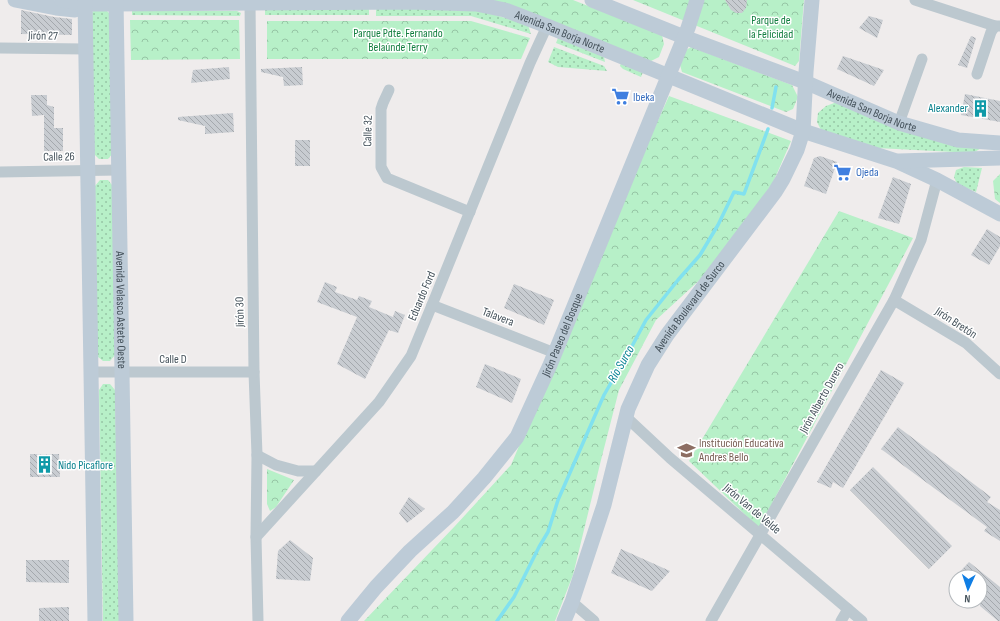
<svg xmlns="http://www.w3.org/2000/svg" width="1000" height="621" font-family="'Sofia Sans Condensed',sans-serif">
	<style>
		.grass { fill: url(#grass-dots) }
		.park { fill: url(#park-crowns) }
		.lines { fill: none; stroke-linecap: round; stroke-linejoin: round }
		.stream { stroke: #81e1ef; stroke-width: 3.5 }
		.building { fill: url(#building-back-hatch) }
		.street { stroke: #bcc8cf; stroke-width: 11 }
		.secondary { stroke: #bdcbd7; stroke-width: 15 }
		.labels { text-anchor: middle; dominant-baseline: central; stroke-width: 3; stroke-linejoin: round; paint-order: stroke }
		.park-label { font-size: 12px; fill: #127e3f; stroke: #fff }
		.street-label { font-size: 12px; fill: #44515a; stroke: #fff }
		.shop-label { font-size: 12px; fill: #366cbe; stroke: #fff; text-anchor: start }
		.culture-label { font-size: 12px; fill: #0d838f; stroke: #fff; text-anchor: end }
		.education-label { font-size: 12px; fill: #785e54; stroke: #fff; text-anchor: start }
		.water-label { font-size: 13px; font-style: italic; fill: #088294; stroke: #fff }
	</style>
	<defs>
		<pattern id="grass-dots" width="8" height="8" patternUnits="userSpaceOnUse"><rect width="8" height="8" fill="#b7f0c8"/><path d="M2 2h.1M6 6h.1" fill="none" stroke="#96c5a5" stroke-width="1.8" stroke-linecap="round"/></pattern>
		<pattern id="park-crowns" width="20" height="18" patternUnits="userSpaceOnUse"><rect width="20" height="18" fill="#b7f0c8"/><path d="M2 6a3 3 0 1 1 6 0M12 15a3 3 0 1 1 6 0" fill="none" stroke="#96c5a5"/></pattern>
		<pattern id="building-back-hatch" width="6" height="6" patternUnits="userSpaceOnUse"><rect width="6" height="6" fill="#c8ccd1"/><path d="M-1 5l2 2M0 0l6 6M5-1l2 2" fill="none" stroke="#a4a8ad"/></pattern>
	</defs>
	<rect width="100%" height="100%" fill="#efecec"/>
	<!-- grass -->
	<g class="grass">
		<polygon points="369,8 369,15 265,15 265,9"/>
		<polygon points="376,8 473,8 528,25 531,34 471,16 376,16"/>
		<polygon points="94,10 107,11 110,14 113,153 108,159 99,159 93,153 91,14"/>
		<polygon points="132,11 237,11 241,13 240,16 132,15"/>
		<polygon points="558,38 604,57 605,62 556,43"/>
		<polygon points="554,47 604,66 607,71 558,67 548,62"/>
		<polygon points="621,63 643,72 641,77 623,69 620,66"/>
		<polygon points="837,102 983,147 973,153 877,148 821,130 817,122 818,113 826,106"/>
		<polygon points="964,167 982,168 976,192 957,184 954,177 956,170"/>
		<polygon points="100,180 108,180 112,185 115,355 110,361 103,361 97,356 95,186"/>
		<polygon points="103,384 110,384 115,390 120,621 103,621 99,390"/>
	</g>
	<!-- park -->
	<g class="park">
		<polygon points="473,0 573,0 662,35 664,44 659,57 651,61"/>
		<polygon points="633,0 804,0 799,61 795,66"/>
		<polygon points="130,20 239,20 240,59 131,60"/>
		<polygon points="267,21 471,21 530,38 521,59 267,59"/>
		<polygon points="691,47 792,85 798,97 793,109 786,112 682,72 680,65 686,50"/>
		<polygon points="669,96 791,141 772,185 705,275 656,320 619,390 601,460 573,575 555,621 364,621 455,526 511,465 640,160"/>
		<polygon points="1000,174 1000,203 995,199 993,181"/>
		<polygon points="839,211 913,238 759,528 689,461"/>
		<polygon points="267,469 294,480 276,507 270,511 267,504"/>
	</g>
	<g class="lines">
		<!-- stream -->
		<g class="stream">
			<polyline points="772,108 776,87"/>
			<polyline points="497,621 514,597 539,547 548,532 558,500 604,395 631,348 646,320 678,280 700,255 718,225 734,192 744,194 768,129"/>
		</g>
	</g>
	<!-- building -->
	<g class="building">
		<polygon points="725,0 747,0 746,8 742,13 736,13 731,10"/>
		<polygon points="21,10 54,17 72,19 72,35 21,34"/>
		<polygon points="869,16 883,20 877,38 859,28"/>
		<polygon points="971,36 976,38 967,68 958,65"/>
		<polygon points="843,56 884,70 874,86 837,69"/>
		<polygon points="229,67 230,79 191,83 193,70"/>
		<polygon points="302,67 303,85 284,86 283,77 261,72 261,69"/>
		<polygon points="965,94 1000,101 1000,122 961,115"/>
		<polygon points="31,95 47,95 47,105 54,107 54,128 63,128 63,151 44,151 44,115 32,116"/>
		<polygon points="233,113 234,132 205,134 205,126 178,120 178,117"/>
		<rect x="295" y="140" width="15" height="26"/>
		<polygon points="820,156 837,162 826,194 804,186 814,158"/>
		<polygon points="893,177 911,184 899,224 878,218"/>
		<polygon points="987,229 1000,237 1000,246 989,265 971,255"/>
		<polygon points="325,282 337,287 335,292 357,300 359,296 372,301 369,307 393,317 395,311 405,315 398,333 389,330 365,379 337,364 357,317 317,302"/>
		<polygon points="514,284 554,300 544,325 504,308"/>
		<polygon points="485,364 521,379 512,403 476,387"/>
		<polygon points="881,370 904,383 843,488 833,482 831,488 817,482"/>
		<polygon points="898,427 991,497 987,502 1000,510 1000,541 984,531 987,527 881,449"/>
		<polygon points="30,454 59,454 60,477 30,477"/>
		<polygon points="873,467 952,546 929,569 850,490"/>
		<polygon points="409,497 425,509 407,523 399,513"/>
		<polygon points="290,540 313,558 310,581 276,579 278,551"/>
		<polygon points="621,549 670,571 652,591 611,573"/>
		<polygon points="26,560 69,560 69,583 26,582"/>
		<polygon points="969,562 1000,587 1000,621 998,621 980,606 980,577 955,577"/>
		<polygon points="69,607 69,621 39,621 39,608"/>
	</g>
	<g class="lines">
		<!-- street -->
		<g class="street">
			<polyline points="915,0 995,26 1000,26"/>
			<polyline points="250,3 254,372 257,455 256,537 258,621"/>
			<polyline points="0,48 86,49"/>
			<polyline points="977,74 991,32 995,26"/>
			<polyline points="389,90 383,103 381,109 381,167 387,178 470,212"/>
			<polyline points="899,123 922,59"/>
			<polyline points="0,172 118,170"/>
			<polyline points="894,300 966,343 1000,374"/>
			<polyline points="432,305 555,353"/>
			<polyline points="92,372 254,372"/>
			<polyline points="625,416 670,458 862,621"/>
			<polyline points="257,455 276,465 298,471 316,471"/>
			<polyline points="256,537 379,402 411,356 432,305 530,63 547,26"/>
			<polyline points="572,602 594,621"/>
			<polyline points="711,621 894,300 921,240 937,180"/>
			<polyline points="841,621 848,609"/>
		</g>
		<!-- secondary -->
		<g class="secondary">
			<polyline points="15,0 56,8 75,10"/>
			<path id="s1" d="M62 0 86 4H112L410 2 476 4 505 10 547 26 803 131 896 161 937 180 1000 214"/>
			<polyline points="85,0 95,621"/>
			<path id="s2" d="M116 0 126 621"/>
			<path id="s3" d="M592 0 684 37 805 82 899 123 958 140 1000 143"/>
			<polyline points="899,161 1000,158"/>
			<path id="s4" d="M348 621 376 587 410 551 453 512 484 478 517 437 550 365 688 28 697 0"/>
			<path id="s5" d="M564 621 572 602 604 505 628 409 648 365 667 335 775 192 783 179 797 150 803 131 806 72 812 0"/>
		</g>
	</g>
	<!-- icons -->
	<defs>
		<symbol id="supermarket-bare" viewBox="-9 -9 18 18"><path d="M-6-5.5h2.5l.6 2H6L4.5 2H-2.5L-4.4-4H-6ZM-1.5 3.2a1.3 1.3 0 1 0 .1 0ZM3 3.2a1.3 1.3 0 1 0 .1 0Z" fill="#3f7fe0" stroke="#fff" stroke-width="2.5" paint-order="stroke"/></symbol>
		<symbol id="building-bare" viewBox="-9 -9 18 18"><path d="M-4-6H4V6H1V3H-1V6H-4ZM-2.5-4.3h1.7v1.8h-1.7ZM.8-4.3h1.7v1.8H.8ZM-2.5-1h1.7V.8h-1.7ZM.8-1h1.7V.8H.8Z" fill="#0f9aa8" stroke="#fff" stroke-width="2.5" paint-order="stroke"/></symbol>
		<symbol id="school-bare" viewBox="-9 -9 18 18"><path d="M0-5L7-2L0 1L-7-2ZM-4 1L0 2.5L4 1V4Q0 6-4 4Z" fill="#8d6e63" stroke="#fff" stroke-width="2.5" paint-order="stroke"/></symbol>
	</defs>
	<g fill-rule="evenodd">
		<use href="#supermarket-bare" x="608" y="84" width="25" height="25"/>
		<use href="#building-bare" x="968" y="96" width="25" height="25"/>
		<use href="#supermarket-bare" x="830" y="160" width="25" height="25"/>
		<use href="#school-bare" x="674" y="438" width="25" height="25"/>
		<use href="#building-bare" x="32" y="452" width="25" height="25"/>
	</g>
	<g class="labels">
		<!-- park labels -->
		<g class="park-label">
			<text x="771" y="20">Parque de<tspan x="771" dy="14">la Felicidad</tspan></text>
			<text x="398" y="33">Parque Pdte. Fernando<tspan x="398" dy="14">Belaúnde Terry</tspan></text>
		</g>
		<!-- street labels -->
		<g class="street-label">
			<text stroke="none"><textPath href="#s1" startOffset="503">Avenida San Borja Norte</textPath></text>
			<text transform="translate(43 36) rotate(1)">Jirón 27</text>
			<text stroke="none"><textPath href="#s3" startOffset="301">Avenida San Borja Norte</textPath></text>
			<text transform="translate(368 131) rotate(-89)">Calle 32</text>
			<text transform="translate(59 157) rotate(-1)">Calle 26</text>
			<text transform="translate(422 296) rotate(-67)">Eduardo Ford</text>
			<text stroke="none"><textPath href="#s5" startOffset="342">Avenida Boulevard de Surco</textPath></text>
			<text stroke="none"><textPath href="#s2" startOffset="310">Avenida Velasco Astete Oeste</textPath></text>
			<text transform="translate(240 312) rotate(-91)">Jirón 30</text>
			<text transform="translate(498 317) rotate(21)">Talavera</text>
			<text transform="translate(956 323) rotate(33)">Jirón Bretón</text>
			<text stroke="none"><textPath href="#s4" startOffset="362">Jirón Paseo del Bosque</textPath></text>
			<text x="173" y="359">Calle D</text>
			<text transform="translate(822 398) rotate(-61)">Jirón Alberto Durero</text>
			<text transform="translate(752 509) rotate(40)">Jirón Van de Velde</text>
		</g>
		<!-- shop labels -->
		<g class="shop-label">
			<text x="633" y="97">Ibeka</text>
			<text x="856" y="172">Ojeda</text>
		</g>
		<!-- culture labels -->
		<g class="culture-label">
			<text x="968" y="108">Alexander</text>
			<text x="58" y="465" text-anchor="start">Nido Picaflore</text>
		</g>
		<!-- education labels -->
		<g class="education-label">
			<text x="699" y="443">Institución Educativa<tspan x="699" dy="14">Andres Bello</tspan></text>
		</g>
		<!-- water labels -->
		<g class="water-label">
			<text transform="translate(621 364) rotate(-60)">Río Surco</text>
		</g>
	</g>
	<!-- north arrow -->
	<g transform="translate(968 589) rotate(183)"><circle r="19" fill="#ffffff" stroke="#b4b9bd"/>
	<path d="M0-3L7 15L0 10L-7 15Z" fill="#107ee4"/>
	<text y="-6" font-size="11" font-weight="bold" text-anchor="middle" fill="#44515a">N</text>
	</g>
</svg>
